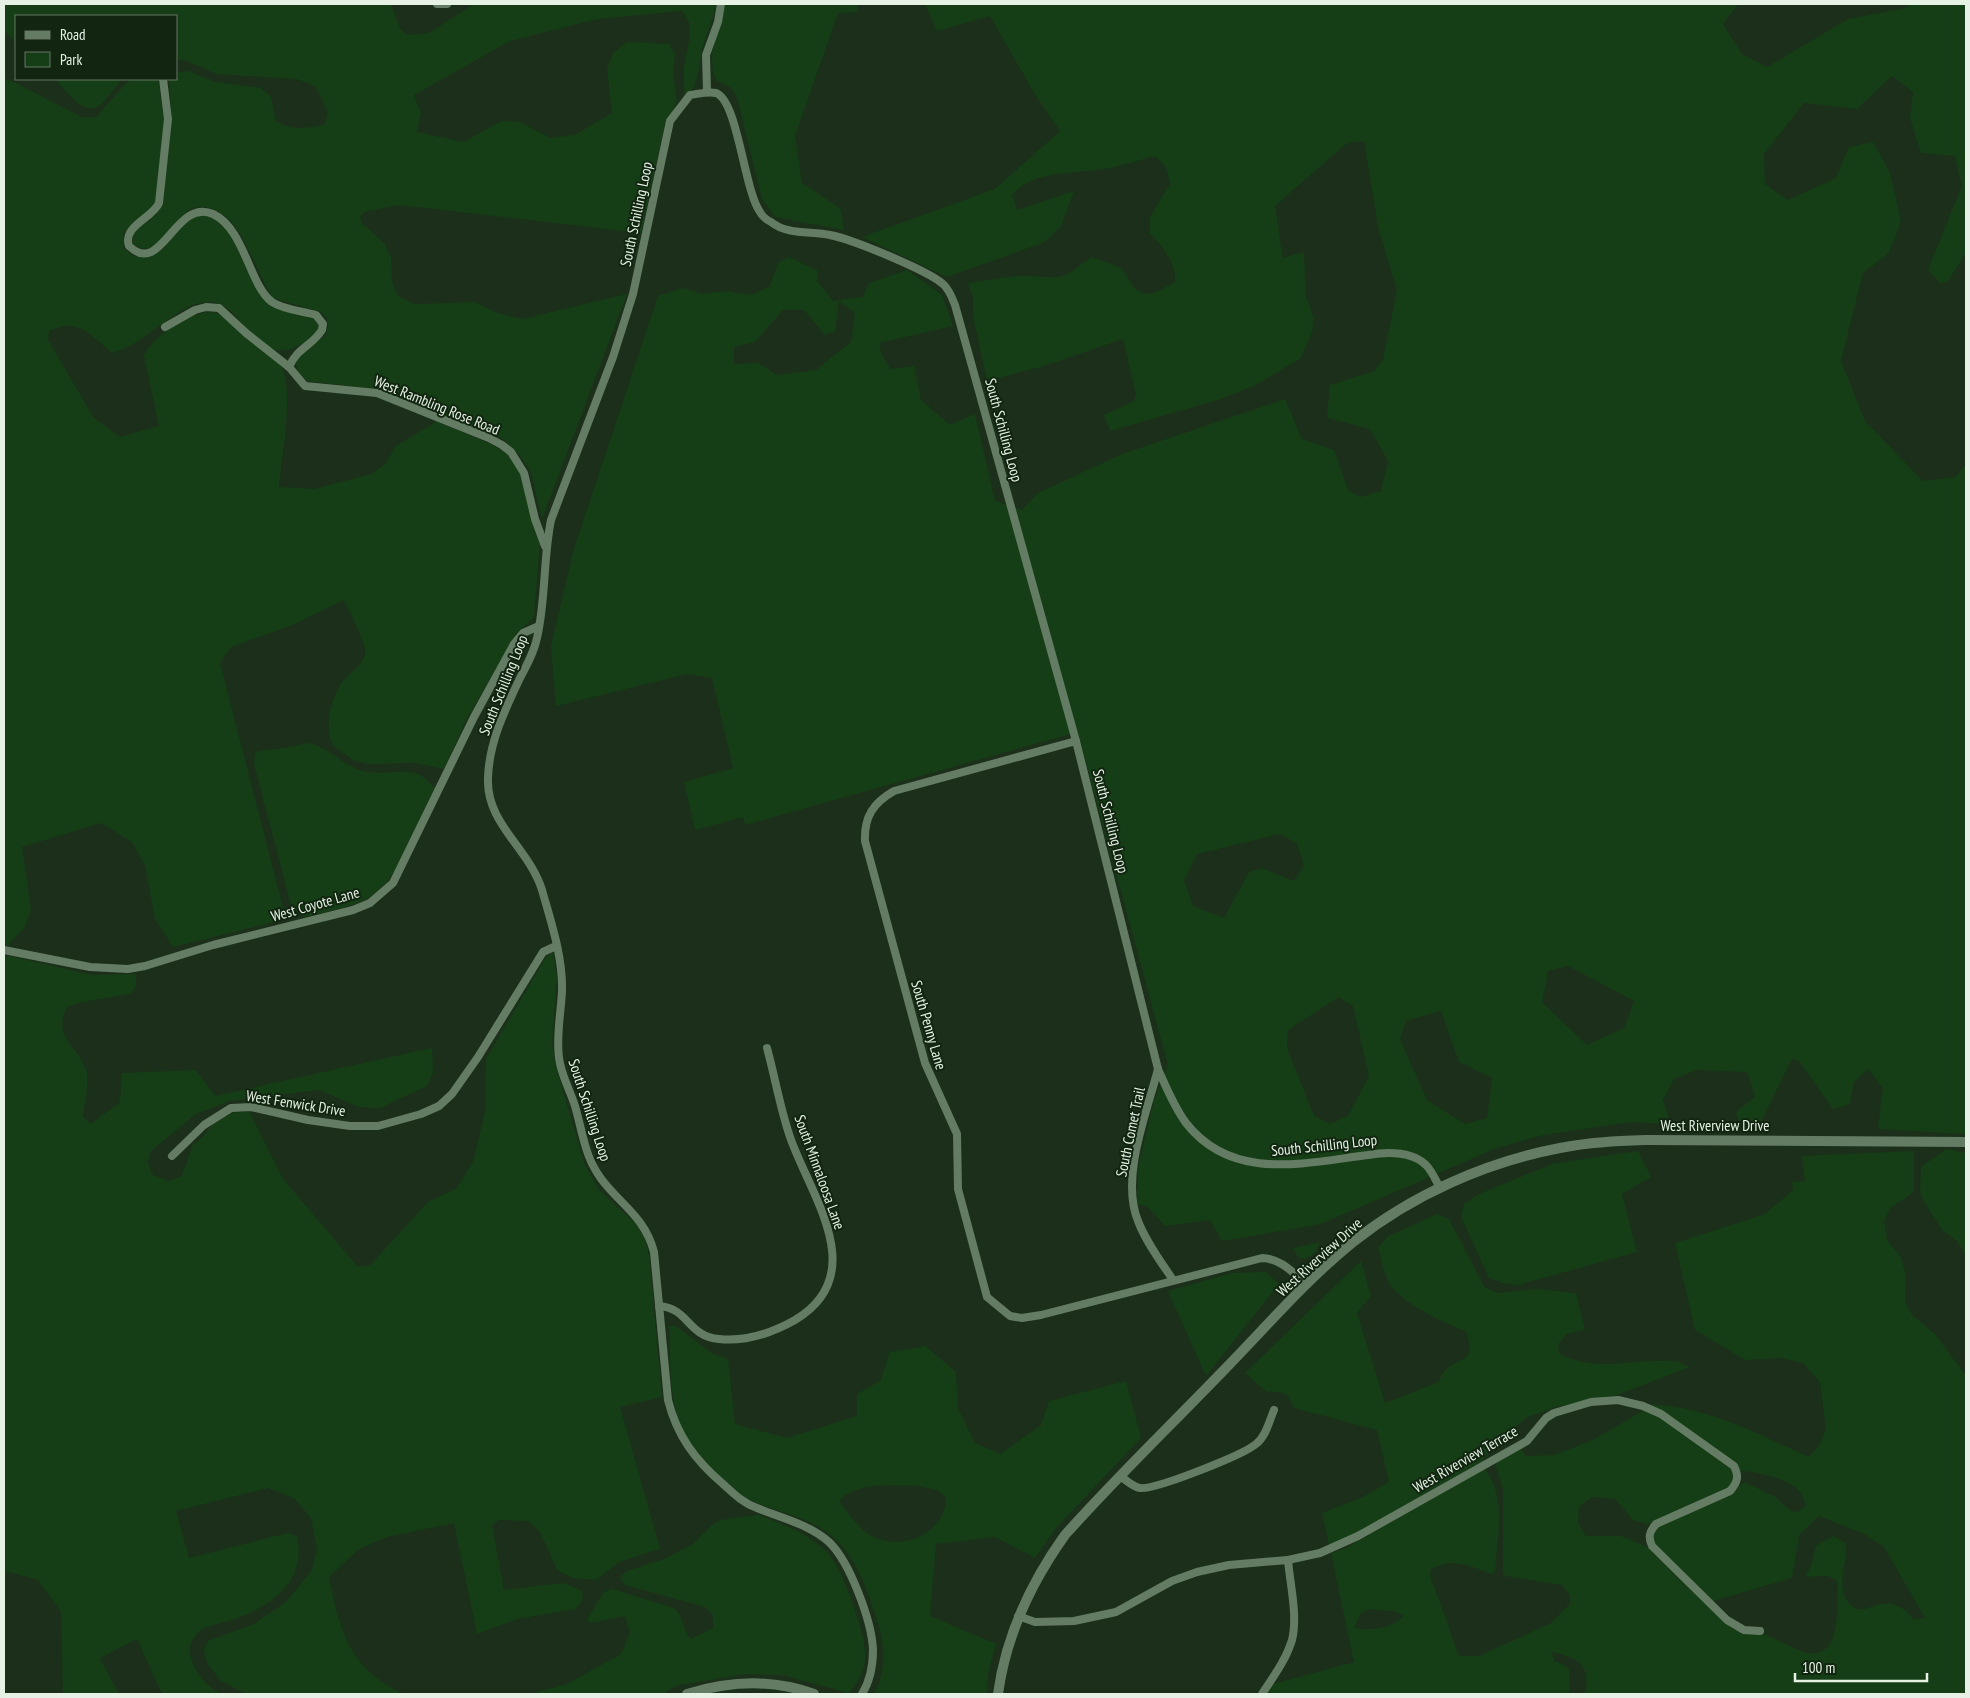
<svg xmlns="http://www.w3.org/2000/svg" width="1970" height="1698" font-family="'PT Sans Narrow',sans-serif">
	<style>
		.green { fill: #163e16; fill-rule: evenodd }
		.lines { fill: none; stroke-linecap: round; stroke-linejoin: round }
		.minor { stroke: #657c64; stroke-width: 8 }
		.tertiary { stroke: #657c64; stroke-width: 10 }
		.labels { text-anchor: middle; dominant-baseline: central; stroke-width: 4; stroke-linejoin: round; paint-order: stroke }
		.street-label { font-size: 15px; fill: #e5f2e4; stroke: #112511 }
	</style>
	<rect width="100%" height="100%" fill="#1b2f1a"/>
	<!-- green -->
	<g class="green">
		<path d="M4 4H391L400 29 408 35 429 33 474 4H717C713 19 706 34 702 50 698 68 700 84 685 98 684 89 684 79 684 70 685 49 698 28 682 11L597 19 510 41 414 95 421 113 417 132 463 142 502 121 520 122 550 138 575 135 612 113 607 69 613 53 627 42 669 44 675 54 673 73 677 102 665 124 641 233 400 205 367 211 360 216 362 223 384 243 391 257 392 282 398 296 414 304 475 302 497 313 522 319 627 294 542 519 531 472 521 457 503 439 376 389 307 381 298 372 296 363 302 352 325 336 328 328 327 319 321 312 273 298C257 274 246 230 222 214 173 182 172 266 134 245 129 230 143 226 153 217 158 214 160 208 163 204L172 118 169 79H176V72L188 71 215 82 261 88 271 97 276 121C289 130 311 129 325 124L328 112 315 86 297 79 216 74 187 61 176 59V16H16V42L4 31Z"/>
		<path d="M725 4H858V12L838 13 795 136 802 183 840 208 844 230 775 217 762 199 737 97 731 88 716 80C705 49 720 34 725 4Z"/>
		<path d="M925 4H1738L1723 24 1742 54 1767 67 1848 19 1907 8 1909 4H1966V252L1949 280 1941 284 1928 270 1962 186 1955 156 1921 153 1910 118 1913 92 1892 76 1857 109 1804 103 1764 154 1765 184 1788 200 1836 178 1849 147 1873 142 1890 173 1901 221 1889 253 1863 273 1841 361 1865 421 1923 481 1956 477 1966 464V1134L1878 1129 1883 1088 1868 1069 1854 1082 1850 1104 1833 1109 1799 1061 1792 1059 1758 1128 1741 1127 1736 1112 1755 1097 1747 1072 1697 1070 1674 1079 1663 1100 1669 1119 1665 1124 1631 1122 1543 1135 1494 1149 1321 1224 1222 1241 1210 1220 1165 1226 1147 1206 1137 1204 1138 1168 1154 1101 1168 1065 1078 732 745 825 743 817 695 830 684 782 733 768 712 678 687 674 556 706 551 646 573 552 658 296 683 288 702 294 726 291 751 295 769 287 779 262 789 257 818 271 817 281 833 301 863 297 869 283 907 270 942 295 953 326 879 343 882 356 891 369 914 366 921 400 950 425 975 414 995 501 1022 510 1038 493 1122 454 1285 399 1302 439 1334 450 1348 490 1360 497 1381 491 1388 461 1370 429 1327 418 1330 385 1374 371 1383 360 1397 290 1378 227 1364 141 1347 143 1275 206 1283 258 1304 252 1306 297 1314 318 1312 332 1301 358 1258 384 1221 399 1110 431 1104 415 1134 401 1136 394 1123 339 1044 366 987 381 973 316V298L968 283 1015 276 1059 277 1068 274 1092 257 1121 268 1135 289 1145 294 1157 292 1175 282C1177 264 1162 246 1150 233V217L1170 184 1166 167 1156 156C1139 160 1121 166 1103 169 1074 174 1032 170 1012 195L1017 210 1074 191 1061 226 1045 242 947 277 862 237 995 189 1060 131 1036 96 990 16 937 31ZM839 301 855 313 851 342 816 370 777 375 758 363 734 364V347L755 342 783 310H804L825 335 835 332ZM1279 834 1297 843 1304 866 1294 881 1262 868 1249 872 1224 918 1193 906 1184 880 1197 854ZM1568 966 1634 1001 1624 1028 1587 1045 1542 1002 1548 971ZM1339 997 1353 1006 1369 1076 1348 1116 1330 1124 1314 1116 1287 1048 1288 1030ZM1441 1011 1459 1062 1492 1078 1487 1118 1465 1124 1427 1100 1400 1039 1406 1021Z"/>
		<path d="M4 79 14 82 82 117H96L130 79H158L164 120 157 203C148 216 134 223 123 234L124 248 133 256C171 256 164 240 187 220 219 190 258 283 269 303L314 318 319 326 317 335C308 339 296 349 286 350 252 355 242 306 212 302 179 299 144 347 112 353 91 335 78 317 49 331L48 340 94 418 120 437 159 426 144 356C150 337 199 304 219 314 233 322 246 336 258 346 265 352 280 360 283 369 293 398 282 455 279 487L314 489 371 474 385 464 396 446 437 421 493 445 511 457 518 468 525 485 530 513 540 544 534 616 531 621 518 631 466 720 444 769 414 763 368 764 353 760 333 746C324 726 330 702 341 684 348 673 367 663 365 650 364 638 349 612 344 600L290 626 231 647 220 663 286 919 173 947 155 919 145 865 132 842 101 823 22 847 31 910 25 927 8 945 4 946Z"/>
		<path d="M55 79H122C115 87 107 100 99 106 83 117 64 88 55 79Z"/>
		<path d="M308 743C330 747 344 768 367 772 395 776 415 761 435 789 419 821 399 882 367 899 348 908 325 912 304 917L291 905 254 764 255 754 258 751 285 748Z"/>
		<path d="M553 953 557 977 552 1043 555 1063 584 1163 599 1190 635 1223 644 1237 649 1255 662 1397 620 1407 660 1549 619 1562 596 1580 573 1578 557 1570 540 1532 528 1521 499 1520 492 1525 504 1590 563 1583 581 1590 583 1599 576 1609 517 1619 477 1634 454 1523 387 1537 359 1549 329 1577C336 1611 344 1652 373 1675 382 1682 392 1688 402 1694H245L220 1680 207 1663 204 1650 208 1641 254 1624 287 1601 312 1570 317 1549 311 1518 294 1498 268 1488 176 1511 189 1558 287 1533 297 1536C307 1582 271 1607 232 1620 223 1623 207 1625 200 1631 175 1651 202 1685 222 1694H162L137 1639 100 1658 119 1694H63L61 1611 38 1580 9 1572 4 1573V957L10 956 92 975 136 974V986L131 993C110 999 86 999 67 1007 52 1038 78 1046 86 1070 90 1080 84 1106 83 1117L91 1124 120 1102 122 1073 196 1070 215 1096 432 1048 433 1073 427 1086 380 1108 359 1107 319 1090 230 1101 196 1114 151 1151 148 1162 153 1175 169 1181 182 1176 193 1144 201 1139 212 1125 230 1113 249 1111 283 1179 358 1267 370 1265 428 1202 457 1188 473 1162 485 1112 486 1059 546 957Z"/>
		<polygon points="1946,1149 1966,1153 1965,1254 1957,1241 1943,1231 1923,1200 1920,1190 1921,1167"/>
		<polygon points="1638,1151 1651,1177 1622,1194 1637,1252 1518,1285 1502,1283 1489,1278 1461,1217 1464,1204 1479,1194 1552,1164"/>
		<path d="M1914 1151V1192L1890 1208 1884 1221 1887 1240 1901 1257 1906 1276 1905 1301 1912 1315 1935 1334 1966 1376V1694H1585C1591 1664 1578 1658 1552 1652L1554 1661 1563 1664 1569 1669 1570 1694H1266L1273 1684 1354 1662 1331 1553 1344 1549 1483 1468C1508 1493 1497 1539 1495 1571L1492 1574C1469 1566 1454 1557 1431 1569L1430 1575 1459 1656H1479L1551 1623 1570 1604 1569 1594 1562 1585 1505 1576 1503 1572V1489L1495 1462 1520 1448 1526 1456 1554 1455 1595 1439 1644 1410 1659 1416 1731 1468C1735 1477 1735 1481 1728 1487L1647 1524 1633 1520 1615 1499 1593 1497 1579 1506 1578 1523 1586 1536H1621L1650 1548 1678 1578 1732 1628C1742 1632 1752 1631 1762 1634 1776 1638 1788 1646 1801 1651 1844 1665 1836 1607 1838 1581L1828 1576 1805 1577 1811 1566 1816 1546 1833 1536 1846 1543C1848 1561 1836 1584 1847 1600 1857 1617 1869 1606 1881 1604 1894 1601 1908 1610 1914 1620L1925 1618 1884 1547 1864 1534 1819 1516 1799 1535 1792 1578 1713 1601 1654 1545 1652 1538 1657 1526 1732 1493 1744 1482 1774 1496 1791 1511 1798 1512 1806 1506C1804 1502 1803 1497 1802 1494 1793 1480 1757 1471 1741 1471L1733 1463 1647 1404C1710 1407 1753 1432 1809 1457L1821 1443 1826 1428 1820 1382 1803 1363 1781 1358 1745 1360 1695 1330 1675 1243 1765 1214 1793 1190 1792 1182 1805 1181 1802 1156ZM1369 1609 1397 1612 1403 1616C1390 1630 1372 1630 1354 1628L1361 1613Z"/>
		<path d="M1437 1214 1449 1219 1485 1288 1498 1293 1538 1289 1576 1293 1585 1330 1567 1334 1558 1344 1559 1353C1589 1373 1637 1359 1671 1361 1678 1361 1684 1365 1690 1367L1614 1396 1555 1407 1526 1418 1503 1437 1482 1461 1342 1541 1329 1545 1322 1513 1361 1498 1389 1482 1377 1430 1294 1408C1289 1394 1281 1390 1267 1392L1245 1373 1361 1261 1371 1296 1357 1313 1385 1403 1439 1382C1443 1367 1454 1364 1467 1357L1470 1349 1467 1332C1443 1322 1398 1303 1387 1279 1383 1269 1381 1258 1378 1248L1387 1237Z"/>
		<polygon points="1320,1242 1315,1253 1305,1259 1298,1257 1293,1248"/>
		<polygon points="1266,1272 1279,1284 1206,1376 1168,1291 1232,1273"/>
		<path d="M669 1326H676L713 1354 728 1359 735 1424 787 1438 857 1416V1394L880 1381 890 1352 925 1346 956 1372 958 1408 975 1443 1000 1454 1041 1425 1049 1401 1126 1381 1141 1438 1056 1528 1035 1558 995 1537 936 1544 930 1616 996 1644 988 1674 987 1694H874C887 1671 885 1642 876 1617 867 1589 857 1559 834 1538 808 1515 777 1513 748 1499 732 1491 703 1461 693 1447 667 1413 671 1365 669 1326ZM912 1485 938 1490 946 1498C945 1536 897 1554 867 1533 856 1525 847 1511 839 1501 856 1482 888 1486 912 1485Z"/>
		<path d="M759 1515C782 1524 805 1532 824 1549 842 1565 863 1627 865 1651 867 1667 859 1681 849 1693L781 1675 745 1674 675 1686 663 1694H530L567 1684 621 1654 630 1633 625 1616 591 1623 587 1619 604 1592 612 1589 674 1608C684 1617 682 1629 691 1639L713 1628V1615L705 1607 625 1585 621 1580V1576L627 1571 664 1559 693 1544 712 1525 720 1520Z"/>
	</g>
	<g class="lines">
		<!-- minor -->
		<g class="minor">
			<polyline points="437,4 447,4"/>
			<path d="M163 79 168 119 159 203C153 218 122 226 129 246 162 278 175 197 213 214 245 229 249 285 272 302 284 310 303 311 316 315L323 324 322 330C312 346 297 348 289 367"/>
			<polyline points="707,92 706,55 718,22 721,4"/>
			<polyline points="165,327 195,310 206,307 219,308 246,333 289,367 305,386 377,393 489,438 502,445 511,452 524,473 535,519 545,546"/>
			<path d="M1076 741 894 791C873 803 864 817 865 841L925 1063 957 1134 958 1189 987 1297 1010 1316 1022 1318 1041 1315 1262 1258C1282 1259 1292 1272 1307 1285"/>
			<polyline points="4,950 90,967 128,969 145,966 213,945 353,910 370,903 393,883 474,717 514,644 523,633 539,626"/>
			<path d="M1158 1069C1147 1113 1120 1177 1138 1221 1146 1242 1161 1262 1173 1280"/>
			<polyline points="172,1156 204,1125 231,1108 251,1107 308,1120 350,1126 378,1126 421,1114 439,1106 452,1094 478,1057 543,952 556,946"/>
			<path d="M659 1306C689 1308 687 1336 719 1339 747 1342 772 1333 795 1320 872 1274 810 1195 790 1137 780 1108 775 1077 767 1048"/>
			<path d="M1120 1476C1126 1480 1133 1487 1140 1488 1155 1490 1243 1455 1256 1444 1266 1436 1269 1422 1274 1410"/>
			<path d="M1018 1616 1035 1622 1074 1621 1116 1612 1172 1581 1197 1572 1229 1565 1288 1560 1320 1553 1358 1536 1527 1441 1546 1418 1554 1413 1591 1402 1618 1400 1643 1406 1661 1414 1734 1466C1739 1476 1738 1482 1730 1491L1656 1524C1649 1532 1648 1537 1652 1546L1727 1620 1744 1630 1760 1631"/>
			<path d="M862 1694C870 1681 873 1665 873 1650 872 1622 850 1562 829 1542 809 1524 781 1518 757 1508 743 1503 734 1494 723 1484 695 1460 677 1436 668 1400L654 1252C642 1205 600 1197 586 1148 582 1135 579 1120 575 1106 570 1090 561 1075 559 1058 556 1035 561 1013 562 991 563 957 551 922 542 890 529 848 486 824 488 778 489 742 505 710 520 678 527 665 534 652 537 638 546 599 543 559 551 520L613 357 633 294 670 121 690 95C698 94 708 91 716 93 738 101 744 190 760 212 762 216 767 220 771 222 787 235 811 231 830 235 851 239 930 271 944 285 950 291 952 298 955 305L1076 741 1158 1069C1166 1087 1174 1107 1186 1123 1232 1182 1304 1163 1368 1155 1386 1152 1411 1151 1426 1165 1432 1171 1436 1181 1440 1188"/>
			<path d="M1262 1694C1273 1677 1286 1660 1292 1640 1298 1616 1290 1584 1288 1560"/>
		</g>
		<!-- tertiary -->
		<g class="tertiary">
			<path d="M687 1694C729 1681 773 1679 814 1694"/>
			<path d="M998 1694C1006 1635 1030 1584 1065 1535 1116 1478 1171 1425 1224 1370 1266 1327 1306 1280 1353 1242 1412 1195 1486 1162 1560 1148 1589 1142 1618 1141 1646 1140L1966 1142"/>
		</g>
	</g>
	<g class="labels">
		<!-- street labels -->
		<g class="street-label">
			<text transform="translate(636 214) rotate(-78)">South Schilling Loop</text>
			<text transform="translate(437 405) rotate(22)">West Rambling Rose Road</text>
			<text transform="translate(1004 430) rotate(75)">South Schilling Loop</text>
			<text transform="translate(503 685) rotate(-68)">South Schilling Loop</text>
			<text transform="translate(1111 821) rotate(76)">South Schilling Loop</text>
			<text transform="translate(315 904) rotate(-16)">West Coyote Lane</text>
			<text transform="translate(929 1025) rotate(74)">South Penny Lane</text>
			<text transform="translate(296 1103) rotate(9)">West Fenwick Drive</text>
			<text transform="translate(590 1110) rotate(72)">South Schilling Loop</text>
			<text x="1715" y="1125">West Riverview Drive</text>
			<text transform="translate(1130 1132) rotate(-78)">South Comet Trail</text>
			<text transform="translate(1324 1145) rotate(-6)">South Schilling Loop</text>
			<text transform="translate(820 1172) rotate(70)">South Minnaloosa Lane</text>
			<text transform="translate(1319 1257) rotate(-42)">West Riverview Drive</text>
			<text transform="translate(1465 1459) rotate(-30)">West Riverview Terrace</text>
		</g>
	</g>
	<!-- border -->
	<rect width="1970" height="1698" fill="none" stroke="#e5f2e4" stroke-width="10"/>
	<!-- legend -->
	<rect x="15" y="15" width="162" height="65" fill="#112511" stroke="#667765"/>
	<rect x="25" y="31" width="25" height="8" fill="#657c64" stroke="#667765"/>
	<text x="60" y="40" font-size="15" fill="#e5f2e4">Road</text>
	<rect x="25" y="52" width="25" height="15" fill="#163e16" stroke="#667765"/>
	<text x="60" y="65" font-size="15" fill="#e5f2e4">Park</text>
	<!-- scale -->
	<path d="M1795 1673v8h132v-8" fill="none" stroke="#e5f2e4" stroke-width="2.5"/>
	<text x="1802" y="1673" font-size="15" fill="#e5f2e4" stroke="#112511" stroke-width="4" paint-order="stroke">100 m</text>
</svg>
